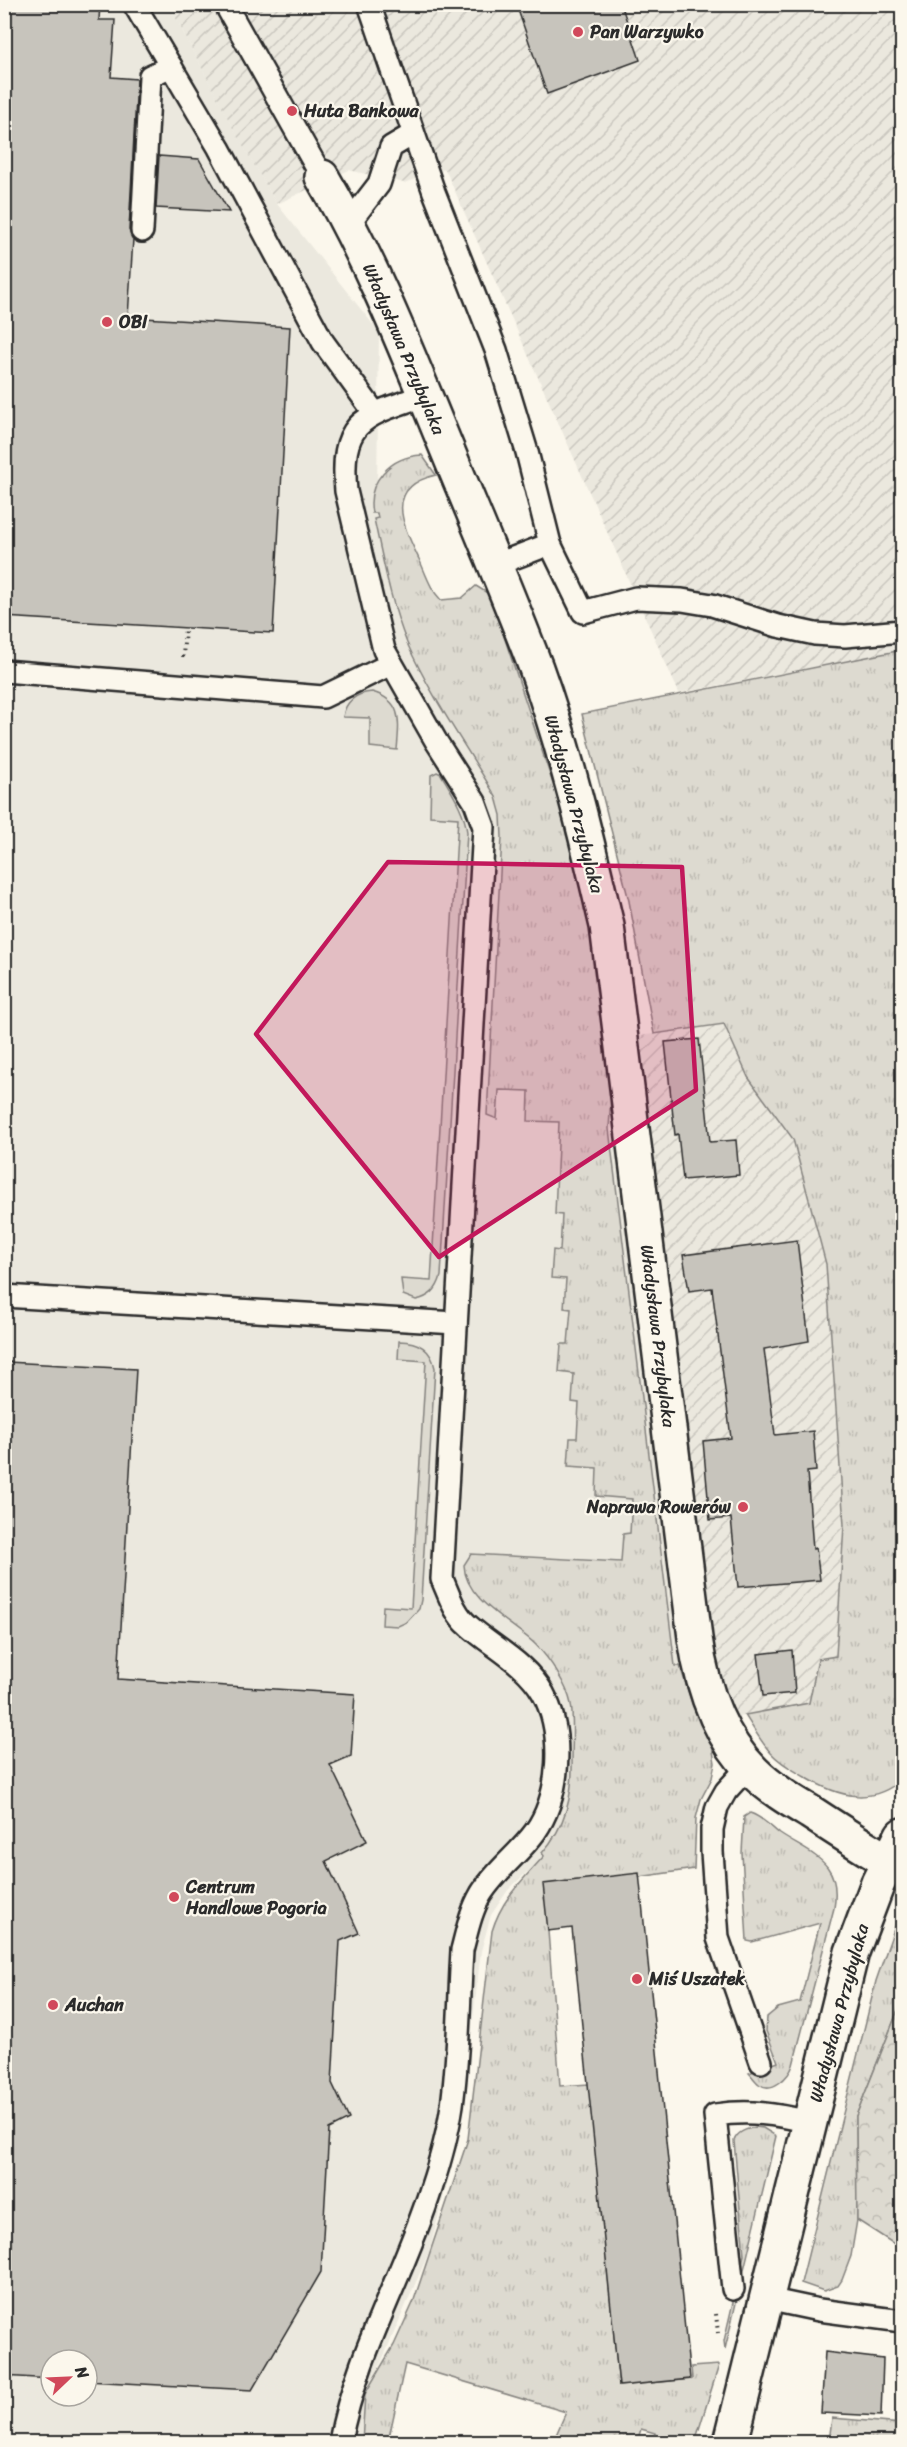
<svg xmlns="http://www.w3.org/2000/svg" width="907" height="2447" font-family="Sriracha,sans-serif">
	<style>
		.built { fill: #ebe8de; fill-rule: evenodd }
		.industrial { fill: url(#industrial-furrows) }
		.grass { fill: url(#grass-tufts); stroke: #84827e; stroke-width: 1.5 }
		.forest { fill: url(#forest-crowns); stroke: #84827e; stroke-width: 1.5 }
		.garden { fill: #dddad0; stroke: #84827e; stroke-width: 1.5 }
		.building { fill: #c7c4bc; stroke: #2b2b2b; stroke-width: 1.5 }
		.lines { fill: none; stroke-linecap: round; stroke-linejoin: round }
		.service-casing { stroke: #2b2b2b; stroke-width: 26 }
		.minor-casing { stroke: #2b2b2b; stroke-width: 38 }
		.path { stroke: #2b2b2b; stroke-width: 4; stroke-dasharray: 1.5 4.5; stroke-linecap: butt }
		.service { stroke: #fbf7ec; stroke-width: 21 }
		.minor { stroke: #fbf7ec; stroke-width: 33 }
		.marked { fill: #c2185b; fill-opacity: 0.2; stroke: #c2185b; stroke-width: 4.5; stroke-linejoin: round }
		.poi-dot { fill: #d1495b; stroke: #fbf7ec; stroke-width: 2 }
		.labels { text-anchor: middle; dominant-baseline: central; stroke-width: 4.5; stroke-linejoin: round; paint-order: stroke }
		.poi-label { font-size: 18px; font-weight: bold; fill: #2b2b2b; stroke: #fbf7ec; text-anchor: start }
		.street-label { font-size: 18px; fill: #2b2b2b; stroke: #fbf7ec }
	</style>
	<defs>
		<pattern id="industrial-furrows" width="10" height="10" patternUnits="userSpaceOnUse" patternTransform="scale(1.5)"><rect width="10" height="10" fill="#ebe8de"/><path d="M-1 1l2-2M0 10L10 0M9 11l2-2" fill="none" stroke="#cac7bf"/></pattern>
		<pattern id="grass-tufts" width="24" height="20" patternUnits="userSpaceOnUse" patternTransform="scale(1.5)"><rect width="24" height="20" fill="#dddad0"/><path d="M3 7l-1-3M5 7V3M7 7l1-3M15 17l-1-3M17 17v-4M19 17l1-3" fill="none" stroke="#bebbb3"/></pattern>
		<pattern id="forest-crowns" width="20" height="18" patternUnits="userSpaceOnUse" patternTransform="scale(1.5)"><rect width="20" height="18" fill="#dddad0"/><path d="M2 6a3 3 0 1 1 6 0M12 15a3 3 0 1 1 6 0" fill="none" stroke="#bebbb3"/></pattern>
	</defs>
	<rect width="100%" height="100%" fill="#fbf7ec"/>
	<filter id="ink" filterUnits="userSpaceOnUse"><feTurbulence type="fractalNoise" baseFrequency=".0167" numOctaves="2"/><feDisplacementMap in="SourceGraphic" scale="12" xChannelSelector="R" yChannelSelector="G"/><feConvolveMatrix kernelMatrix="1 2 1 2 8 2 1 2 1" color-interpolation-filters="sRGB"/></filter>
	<g filter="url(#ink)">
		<!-- built -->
		<path class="built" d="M5 5H169L237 135 277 204 379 332 377 490 565 910 609 1096 692 1761 674 1763 689 1870 639 1877 638 1873 527 1872 508 1890 491 1915 481 1951 459 2137 429 2252 366 2397 363 2442H5ZM51 2360H87V2396H51Z"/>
		<!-- industrial -->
		<g class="industrial">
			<polygon points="169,5 902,5 902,650 679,693 445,169 404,183 349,170 277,204 237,136"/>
			<polygon points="724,1023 748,1077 793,1139 826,1264 844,1525 836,1657 818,1660 810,1703 738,1717 724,1684 714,1640 640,1036"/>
		</g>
		<!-- grass -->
		<g class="grass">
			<path d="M422 455 436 475C383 487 403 525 419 559 426 574 430 589 441 600L462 598 476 586 489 594 493 603 572 841 585 893 611 1096 609 1129 675 1666H680L693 1706 712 1745 715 1763 712 1778 701 1799 696 1818 694 1869 639 1877 548 1931 560 2086 589 2084 619 2386 692 2379 691 2367 719 2365 695 2442H653L655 2433 641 2429 637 2442H553L566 2412 405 2364 388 2442H362L365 2394 394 2345 413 2303 468 2139 492 1931C502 1898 522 1881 544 1856L542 1853C566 1826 573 1795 572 1760 572 1742 574 1722 571 1704 567 1685 550 1659 536 1645 514 1623 465 1601 464 1565L471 1554 621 1562 623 1534 630 1533 632 1499 596 1496 597 1468 568 1466 570 1438H577L579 1403 572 1402 574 1374 559 1372 561 1344H568L571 1309 564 1308 566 1279 551 1278 553 1250 560 1251 562 1215 555 1214 559 1122 528 1121 529 1091 499 1090 497 1119 487 1115 502 837 501 815 496 797C466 746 431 697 407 643 391 604 383 560 374 519L378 518 377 513H372C366 482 391 456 422 455Z"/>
			<path d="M902 650V1779C871 1807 837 1796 805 1777 793 1770 781 1764 771 1753 761 1742 753 1728 745 1715L809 1703 818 1659 836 1656 844 1525 826 1264 793 1139 748 1077 724 1024 654 1034 629 901 582 714Z"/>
			<path d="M750 1813C761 1816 771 1827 780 1834 813 1856 842 1861 834 1908L793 2065C789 2077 772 2094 759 2084 755 2081 752 2076 749 2073L778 2062 766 2031 767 2017 778 2008 800 2002 820 1923 752 1942 747 1941 742 1853 744 1817Z"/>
			<polygon points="902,1906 902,2000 856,2116 857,2220 851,2256 842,2280 838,2286 824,2291 801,2283 876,1981"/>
			<path d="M756 2127 763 2128 776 2136 725 2349 724 2341 744 2255 734 2141C737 2132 746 2129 756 2127Z"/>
			<polygon points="832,2418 902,2424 902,2442 829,2442"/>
		</g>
		<!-- forest -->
		<polygon class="forest" points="902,2000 902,2249 857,2220 856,2116"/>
		<!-- garden -->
		<g class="garden">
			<path d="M372 692C404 701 399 723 397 750L370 747V718L343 717C345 701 357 693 372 692Z"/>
			<path d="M437 772 441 774C452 793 464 810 467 832L441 1276C437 1290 430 1297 416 1300L403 1295 401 1279 431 1281 458 818 430 816 431 775Z"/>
			<path d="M399 1341C418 1341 431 1348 435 1368L421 1600 419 1609 407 1622 398 1626 382 1625 383 1606 411 1608 426 1361 398 1359Z"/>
		</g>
		<!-- building -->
		<g class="building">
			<polygon points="4,4 100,4 99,20 115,20 111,77 137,79 129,230 133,239 128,317 290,327 273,633 4,617"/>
			<polygon points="516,4 621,4 640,60 547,94"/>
			<polygon points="159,156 199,159 229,212 156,208"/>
			<polygon points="699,1039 710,1142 736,1140 739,1175 683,1180 678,1134 675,1135 665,1042"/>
			<polygon points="797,1240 809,1341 764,1349 775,1435 813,1431 816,1471 807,1472 813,1549 816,1548 820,1580 738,1587 731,1518 710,1520 703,1441 731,1438 712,1288 689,1291 683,1255"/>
			<polygon points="7,1362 136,1369 118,1679 355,1694 351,1756 330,1765 367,1841 326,1861 359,1933 340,1941 332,2083 349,2119 329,2129 321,2272 252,2390 87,2381 87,2360 51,2360 51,2379 4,2376 4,1378"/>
			<polygon points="792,1650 795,1693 763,1696 758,1654"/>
			<polygon points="639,1873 690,2379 619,2386 572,1928 548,1931 543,1884"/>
			<polygon points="825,2352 883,2359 881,2416 821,2413"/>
		</g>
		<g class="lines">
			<defs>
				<g id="service">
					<polyline points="134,4 219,148 323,342 374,412"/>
					<polyline points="225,4 322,177"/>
					<polyline points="369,4 434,192 496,350 527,452 550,544 495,565"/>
					<polyline points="349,223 379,184 391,147 413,134"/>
					<polyline points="142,231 150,76 171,66"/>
					<polyline points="550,544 583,612 636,598 682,600 712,605 778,626 815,634 845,636 902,631"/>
					<polyline points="4,671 323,697 391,664"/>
					<polyline points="4,1296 456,1323"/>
					<polyline points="749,1766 726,1791 717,1807 712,1829 712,1852 718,1938 761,2062"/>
					<path d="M733 2289 715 2115C750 2110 775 2114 810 2122"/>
					<polyline points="767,2299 819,2310 902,2321"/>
					<path d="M340 2442C356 2353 404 2275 431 2189 440 2162 448 2133 452 2105 459 2054 459 2001 462 1950 467 1931 471 1911 481 1894 496 1870 519 1854 535 1832 561 1795 564 1732 543 1693 526 1663 494 1648 469 1626 455 1615 449 1595 442 1579L484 827 475 802 436 741 384 650 346 491C339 419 365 416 425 395"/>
				</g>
				<g id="minor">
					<path d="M322 177C373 264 409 357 447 449 477 522 508 594 536 668 566 751 587 840 607 926L695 1638C702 1687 718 1736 754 1772 770 1788 790 1800 810 1812 836 1829 862 1846 888 1861"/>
					<polyline points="731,2442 852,1952 878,1883 902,1835"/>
				</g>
			</defs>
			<!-- service casing -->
			<use href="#service" class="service-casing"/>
			<!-- minor casing -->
			<use href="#minor" class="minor-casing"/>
			<!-- path -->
			<g class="path">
				<polyline points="183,657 185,628"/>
				<polyline points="716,2314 718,2333"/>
			</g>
			<!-- service -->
			<use href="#service" class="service"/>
			<!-- minor -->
			<use href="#minor" class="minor"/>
		</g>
	</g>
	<!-- marked area -->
	<path class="marked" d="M388 862 682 867 696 1090 439 1257 256 1034Z"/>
	<!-- markers -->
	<g class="poi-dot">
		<circle cx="578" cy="32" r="6"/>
		<circle cx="292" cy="111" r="6"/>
		<circle cx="107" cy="322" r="6"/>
		<circle cx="743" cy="1507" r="6"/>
		<circle cx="174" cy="1897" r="6"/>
		<circle cx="637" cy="1979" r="6"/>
		<circle cx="53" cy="2005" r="6"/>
	</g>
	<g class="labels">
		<!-- poi labels -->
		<g class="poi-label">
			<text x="590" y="32">Pan Warzywko</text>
			<text x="304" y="111">Huta Bankowa</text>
			<text x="119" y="322">OBI</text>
			<text x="731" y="1507" text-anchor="end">Naprawa Rowerów</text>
			<text x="186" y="1887">Centrum<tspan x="186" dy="21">Handlowe Pogoria</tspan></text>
			<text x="649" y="1979">Miś Uszatek</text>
			<text x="65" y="2005">Auchan</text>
		</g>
		<!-- street labels -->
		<g class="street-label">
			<text transform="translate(404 349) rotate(67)">Władysława Przybylaka</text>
			<text transform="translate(574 804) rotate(75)">Władysława Przybylaka</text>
			<text transform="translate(658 1336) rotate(83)">Władysława Przybylaka</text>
			<text transform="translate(839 2013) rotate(-75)">Władysława Przybylaka</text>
		</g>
	</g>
	<!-- margin -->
	<rect width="907" height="2447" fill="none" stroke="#fbf7ec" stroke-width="24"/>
	<rect x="12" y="12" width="883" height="2423" fill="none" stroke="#2b2b2b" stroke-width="2" filter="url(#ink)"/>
	<!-- north arrow -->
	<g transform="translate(69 2378) rotate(67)"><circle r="28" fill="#fbf7ec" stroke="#a8a59f" stroke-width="1.5"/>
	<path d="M0-4.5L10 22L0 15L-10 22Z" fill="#d1495b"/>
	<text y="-9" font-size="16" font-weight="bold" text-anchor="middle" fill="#2b2b2b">N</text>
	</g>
</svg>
